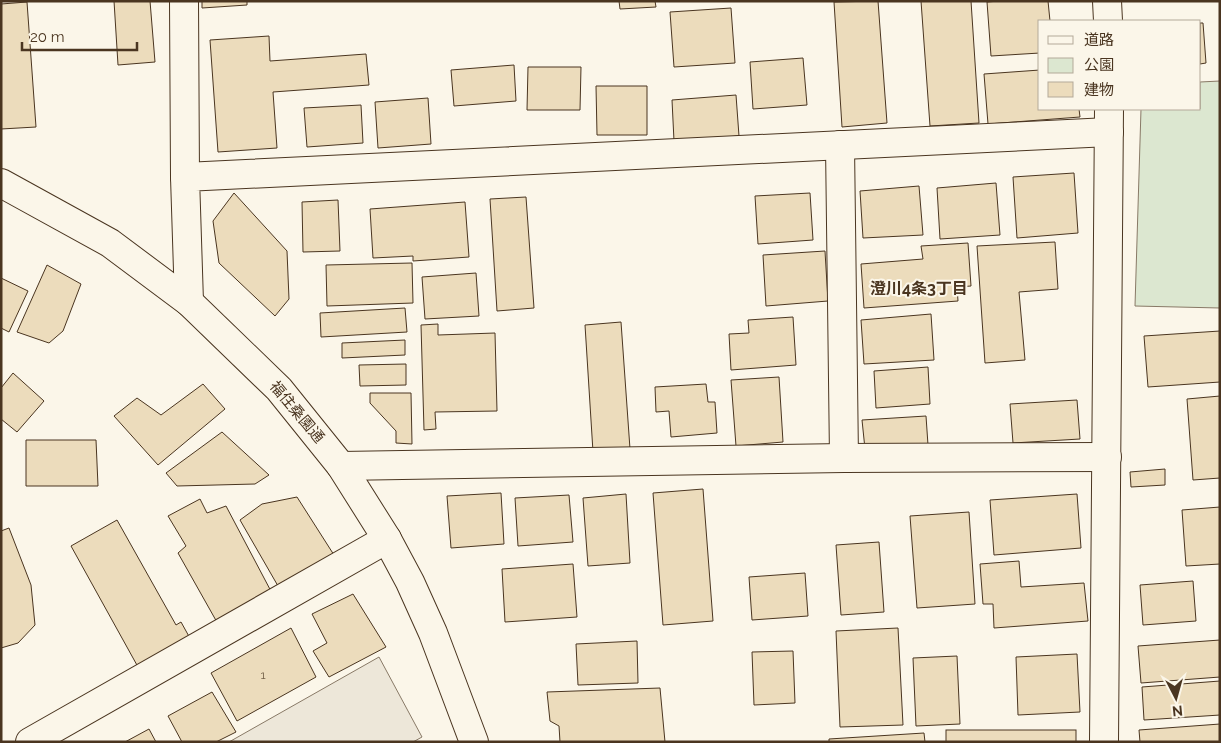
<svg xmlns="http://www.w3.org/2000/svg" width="1221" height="743" font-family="Raleway,'Noto Sans JP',sans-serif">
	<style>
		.green { fill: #dce7d0; stroke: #887966 }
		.parking { fill: #ede7d9; stroke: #887966 }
		.building { fill: #ecdcbc; stroke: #4a3520 }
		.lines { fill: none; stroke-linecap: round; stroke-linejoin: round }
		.minor-casing { stroke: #4a3520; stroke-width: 30 }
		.minor { stroke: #fbf6e9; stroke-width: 28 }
		.labels { text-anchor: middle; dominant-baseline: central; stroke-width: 4; stroke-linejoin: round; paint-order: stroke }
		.number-label { font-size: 12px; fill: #725f47 }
		.street-label { font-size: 15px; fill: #4a3520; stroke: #fbf6e9 }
		.neighbourhood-label { font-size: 16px; font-weight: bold; fill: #4a3520; stroke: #fbf6e9 }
	</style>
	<rect width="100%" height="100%" fill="#fbf6e9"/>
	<!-- green -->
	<polygon class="green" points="1220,81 1220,308 1135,306 1141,109 1200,109 1200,82"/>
	<!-- parking -->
	<polygon class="parking" points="379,657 422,737 413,742 229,742"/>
	<!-- building -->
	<g class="building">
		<polygon points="114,1 150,1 155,62 118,65"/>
		<polygon points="202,1 247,1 247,5 202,8"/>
		<polygon points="619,1 655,1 656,7 620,9"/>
		<polygon points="878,1 887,123 842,127 834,2"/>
		<polygon points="921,1 971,1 979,123 930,126"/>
		<polygon points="999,1 1048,1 1050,21 1040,21 1040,53 991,56 987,2"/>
		<polygon points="27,2 36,127 1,129 1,4"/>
		<polygon points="731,8 735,63 674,67 670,12"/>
		<polygon points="1200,23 1203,23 1206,63 1200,64"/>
		<polygon points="269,36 270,61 366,54 369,85 273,92 277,148 218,152 210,40"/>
		<polygon points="803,58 807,105 753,109 750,62"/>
		<polygon points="514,65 516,101 454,106 451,70"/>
		<polygon points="528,67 581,67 580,110 527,110"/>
		<polygon points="1040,70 1040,109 1079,109 1080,117 988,124 984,74"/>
		<polygon points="596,86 647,86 647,135 597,135"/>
		<polygon points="736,95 739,136 674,141 672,100"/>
		<polygon points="428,98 431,144 378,148 375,102"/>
		<polygon points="361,105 363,143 307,147 304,108"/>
		<polygon points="1074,173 1078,233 1017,238 1013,177"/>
		<polygon points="996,183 1000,235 940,239 937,188"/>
		<polygon points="919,186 923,235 863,238 860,191"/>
		<polygon points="234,193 287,251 289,299 275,316 219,263 213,221"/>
		<polygon points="810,193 813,240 758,244 755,196"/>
		<polygon points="526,197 534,308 497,311 490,199"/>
		<polygon points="338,200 340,251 303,252 302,202"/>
		<polygon points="465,202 469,257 413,261 413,256 373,258 370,209"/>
		<polygon points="1055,242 1058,289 1019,292 1025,360 985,363 977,246"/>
		<polygon points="968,243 971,286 957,287 958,301 864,308 861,264 923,259 921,246"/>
		<polygon points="825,251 828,301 766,306 763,255"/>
		<polygon points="412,263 413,303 327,306 326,265"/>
		<polygon points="47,265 81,284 63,331 49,343 17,332"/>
		<polygon points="476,273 479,316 425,319 422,277"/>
		<polygon points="1,278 28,291 9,332 1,328"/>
		<polygon points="405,308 407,332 321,337 320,313"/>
		<polygon points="931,314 934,360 864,364 861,320"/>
		<polygon points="793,317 796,365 731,370 729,334 749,333 748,320"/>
		<polygon points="621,322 630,449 593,452 585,325"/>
		<polygon points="438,324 438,335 495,333 497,411 435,412 436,429 424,430 421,325"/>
		<polygon points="1220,331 1220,382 1148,387 1144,336"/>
		<polygon points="405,340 405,355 342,358 342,343"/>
		<polygon points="406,364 406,385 360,386 359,365"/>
		<polygon points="928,367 930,404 876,408 874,371"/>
		<polygon points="13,373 44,401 17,432 1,419 1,388"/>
		<polygon points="779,377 783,442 736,446 731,380"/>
		<polygon points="203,384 225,409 158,465 114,416 137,398 161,415"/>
		<polygon points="706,384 708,402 715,402 717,433 671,437 669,411 656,412 655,387"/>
		<polygon points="370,393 411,393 412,444 396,443 396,431 370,403"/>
		<polygon points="1220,396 1220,478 1193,480 1187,399"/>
		<polygon points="1077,400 1080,439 1013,443 1010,404"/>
		<polygon points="926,416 928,445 865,449 862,420"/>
		<polygon points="222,432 269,475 255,484 177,486 166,473"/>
		<polygon points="26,440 96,440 98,486 26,486"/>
		<polygon points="1165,469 1165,485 1131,487 1130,472"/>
		<polygon points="703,489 713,621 663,625 653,493"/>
		<polygon points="501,493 504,544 451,548 447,496"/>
		<polygon points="626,494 630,563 588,566 583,498"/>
		<polygon points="1077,494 1081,548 994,555 990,500"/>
		<polygon points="569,495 573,542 518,546 515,498"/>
		<polygon points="297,497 334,555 278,586 240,520 262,504"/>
		<polygon points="200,499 207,513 226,506 273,595 218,624 178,553 186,546 168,516"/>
		<polygon points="1220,507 1220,564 1186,566 1182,510"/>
		<polygon points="969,512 975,604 917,608 910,516"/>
		<polygon points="117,520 176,625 181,622 196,649 143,676 71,546"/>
		<polygon points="9,528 31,585 35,625 18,643 1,648 1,531"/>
		<polygon points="879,542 884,612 841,615 836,545"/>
		<polygon points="1019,561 1021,587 1084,583 1088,621 994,628 993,604 983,604 980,564"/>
		<polygon points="573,564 577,617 505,622 502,569"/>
		<polygon points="805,573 808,616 752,620 749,577"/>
		<polygon points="1193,581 1196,621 1143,625 1140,585"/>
		<polygon points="353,594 386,647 329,677 313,651 327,643 312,614"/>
		<polygon points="291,628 316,677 237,721 211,673"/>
		<polygon points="898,628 903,725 840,727 836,631"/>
		<polygon points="1220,640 1220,677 1141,683 1138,646"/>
		<polygon points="637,641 638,683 578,685 576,644"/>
		<polygon points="793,651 795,703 754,705 752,652"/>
		<polygon points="1077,654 1080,712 1018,715 1016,657"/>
		<polygon points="957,656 960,724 916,726 913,658"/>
		<polygon points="1220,681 1220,715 1144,720 1142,687"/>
		<polygon points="660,688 665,742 560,742 559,726 550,721 547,692"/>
		<polygon points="212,692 236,732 216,742 182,742 168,716"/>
		<polygon points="1220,724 1220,742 1140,742 1139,730"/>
		<polygon points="149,729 156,742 125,742"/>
		<rect x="946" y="730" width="130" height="12"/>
		<polygon points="924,733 925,742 829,742 829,739"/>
	</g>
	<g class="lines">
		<defs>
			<g id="minor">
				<polyline points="184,1 185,177"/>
				<polyline points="1107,1 1108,21"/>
				<polyline points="840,145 844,458"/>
				<polyline points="1,183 110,243 189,302 279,389 341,466 387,539 410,582 433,633 474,742"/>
				<polyline points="189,302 185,177 1109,132"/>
				<polyline points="341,466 844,458 1107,457"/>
				<polyline points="30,742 387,539"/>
				<polyline points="1104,742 1109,109"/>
			</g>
		</defs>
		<!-- minor casing -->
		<use href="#minor" class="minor-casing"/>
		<!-- minor -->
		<use href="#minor" class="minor"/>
	</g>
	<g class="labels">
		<!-- number labels -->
		<g class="number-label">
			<text x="263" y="675">1</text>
		</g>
		<!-- street labels -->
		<g class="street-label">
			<text transform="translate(297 412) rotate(50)">福住桑園通</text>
		</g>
		<!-- neighbourhood labels -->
		<g class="neighbourhood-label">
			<text x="919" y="288">澄川4条3丁目</text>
		</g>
	</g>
	<!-- border -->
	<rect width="1221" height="743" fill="none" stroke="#4a3520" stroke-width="5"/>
	<!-- legend -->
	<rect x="1038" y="20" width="162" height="90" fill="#fbf6e9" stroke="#b4a999"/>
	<rect x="1048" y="36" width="25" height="8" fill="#fbf6e9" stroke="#b4a999"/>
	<text x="1084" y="45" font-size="15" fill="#4a3520">道路</text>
	<rect x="1048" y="58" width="25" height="15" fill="#dce7d0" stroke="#b4a999"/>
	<text x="1084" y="70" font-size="15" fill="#4a3520">公園</text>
	<rect x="1048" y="82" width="25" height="15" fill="#ecdcbc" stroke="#b4a999"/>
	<text x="1084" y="95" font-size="15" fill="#4a3520">建物</text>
	<!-- north arrow -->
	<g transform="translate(1176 698) rotate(174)" stroke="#fbf6e9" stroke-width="4" paint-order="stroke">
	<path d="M0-4L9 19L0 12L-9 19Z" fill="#4a3520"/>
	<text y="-8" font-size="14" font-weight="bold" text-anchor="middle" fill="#4a3520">N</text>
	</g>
	<!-- scale -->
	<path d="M22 42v8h115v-8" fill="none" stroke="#4a3520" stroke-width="2.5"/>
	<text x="30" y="42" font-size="15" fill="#4a3520" stroke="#fbf6e9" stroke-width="4" paint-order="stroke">20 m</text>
</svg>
